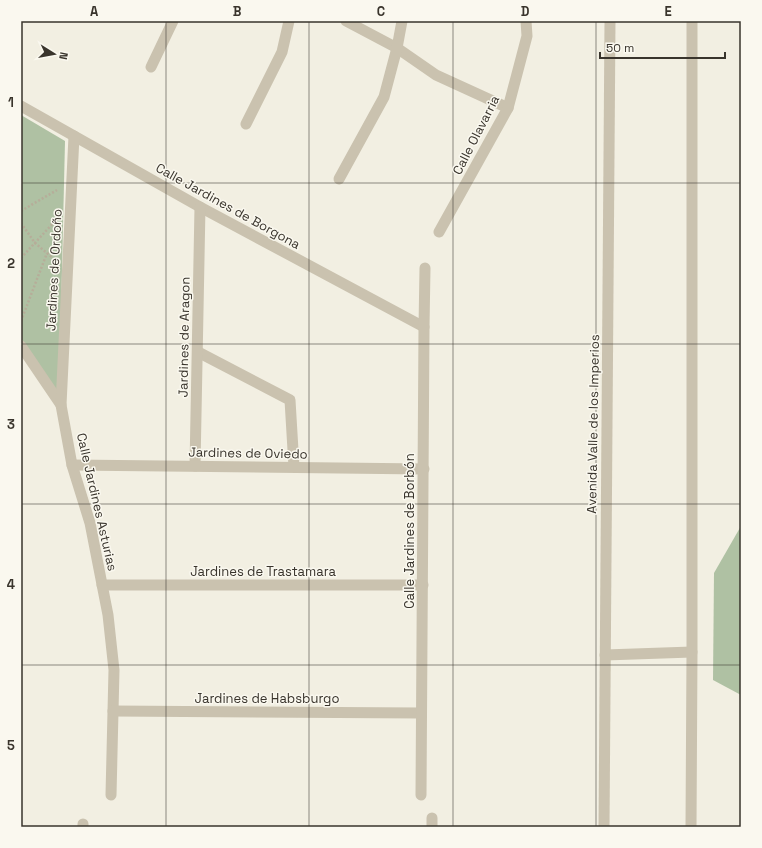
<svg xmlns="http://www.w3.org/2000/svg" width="762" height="848" font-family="'Space Grotesk',sans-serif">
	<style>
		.green { fill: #afc1a3 }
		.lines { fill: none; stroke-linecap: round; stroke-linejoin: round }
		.path { stroke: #b6ad99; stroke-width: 2.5; stroke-dasharray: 2 2; stroke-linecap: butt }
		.minor { stroke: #cac2af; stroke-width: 11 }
		.grid { fill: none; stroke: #39342c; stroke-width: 1; stroke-opacity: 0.55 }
		.labels { text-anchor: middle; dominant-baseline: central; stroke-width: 3; stroke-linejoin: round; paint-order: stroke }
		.street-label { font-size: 13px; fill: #39342c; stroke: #faf8ef }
		.neatline { fill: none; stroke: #39342c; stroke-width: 1.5 }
		.grid-label { font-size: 13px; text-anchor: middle; font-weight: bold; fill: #39342c }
	</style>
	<rect width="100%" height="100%" fill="#f2efe2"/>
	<!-- green -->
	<g class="green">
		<polygon points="21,115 65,141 59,398 21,338"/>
		<polygon points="741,526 741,695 713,680 714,573"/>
	</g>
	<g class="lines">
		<!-- path -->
		<g class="path">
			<polyline points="21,211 57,190"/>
			<polyline points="21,223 35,243 54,259"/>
			<polyline points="21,258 56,220"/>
			<polyline points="21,321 47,253"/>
		</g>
		<!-- minor -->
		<g class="minor">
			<polyline points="346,21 397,48 436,75 508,108"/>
			<polyline points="151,67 173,21"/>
			<polyline points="21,106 200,207 424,327"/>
			<polyline points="246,124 282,52 289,21"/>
			<polyline points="339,179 384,97 397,48 402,21"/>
			<polyline points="439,232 508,108 527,36 526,21"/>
			<polyline points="21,346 61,405 72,465 90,523 108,615 114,670 111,795"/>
			<polyline points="198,352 290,400 294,467"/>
			<polyline points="61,405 74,136"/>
			<polyline points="72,465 424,469"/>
			<polyline points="195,466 200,207"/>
			<polyline points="102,585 423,585"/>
			<polyline points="605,655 692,652"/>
			<polyline points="113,711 421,713"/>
			<polyline points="421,795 424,327 425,268"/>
			<polyline points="83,827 83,824"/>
			<polyline points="432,827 432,818"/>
			<polyline points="604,827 610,21"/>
			<polyline points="691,827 692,652 692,21"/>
		</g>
	</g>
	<!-- grid -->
	<path class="grid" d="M166 21V827M309 21V827M453 21V827M596 21V827M21 183H741M21 344H741M21 504H741M21 665H741"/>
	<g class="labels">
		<!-- street labels -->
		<g class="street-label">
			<text transform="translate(476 135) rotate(-63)">Calle Olavarria</text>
			<text transform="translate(228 206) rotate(29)">Calle Jardines de Borgona</text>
			<text transform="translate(54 270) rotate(-87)">Jardines de Ordoño</text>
			<text transform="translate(184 337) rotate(-89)">Jardines de Aragon</text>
			<text transform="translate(593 424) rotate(-89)">Avenida Valle de los Imperios</text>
			<text transform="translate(248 453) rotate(1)">Jardines de Oviedo</text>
			<text transform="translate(97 502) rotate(77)">Calle Jardines Asturias</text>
			<text transform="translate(409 531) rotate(-90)">Calle Jardines de Borbón</text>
			<text x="263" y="571">Jardines de Trastamara</text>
			<text x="267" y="698">Jardines de Habsburgo</text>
		</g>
	</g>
	<!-- border -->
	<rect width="762" height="848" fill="none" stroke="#faf8ef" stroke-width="44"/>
	<!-- north arrow -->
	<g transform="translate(54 54) rotate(101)" stroke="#faf8ef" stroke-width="3" paint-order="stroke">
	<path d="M0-3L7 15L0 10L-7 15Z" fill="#39342c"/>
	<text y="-6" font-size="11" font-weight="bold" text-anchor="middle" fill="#39342c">N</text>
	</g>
	<!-- scale -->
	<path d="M600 52v6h125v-6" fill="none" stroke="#39342c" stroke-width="2"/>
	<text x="606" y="52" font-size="12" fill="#39342c" stroke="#faf8ef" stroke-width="3" paint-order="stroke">50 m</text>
	<rect x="22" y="22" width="718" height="804" class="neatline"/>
	<g class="grid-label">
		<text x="94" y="16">A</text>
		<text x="237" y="16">B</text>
		<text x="381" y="16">C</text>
		<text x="525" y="16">D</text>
		<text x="668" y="16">E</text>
		<text x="11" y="107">1</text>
		<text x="11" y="268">2</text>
		<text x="11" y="429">3</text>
		<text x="11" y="589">4</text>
		<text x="11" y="750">5</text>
	</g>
</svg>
